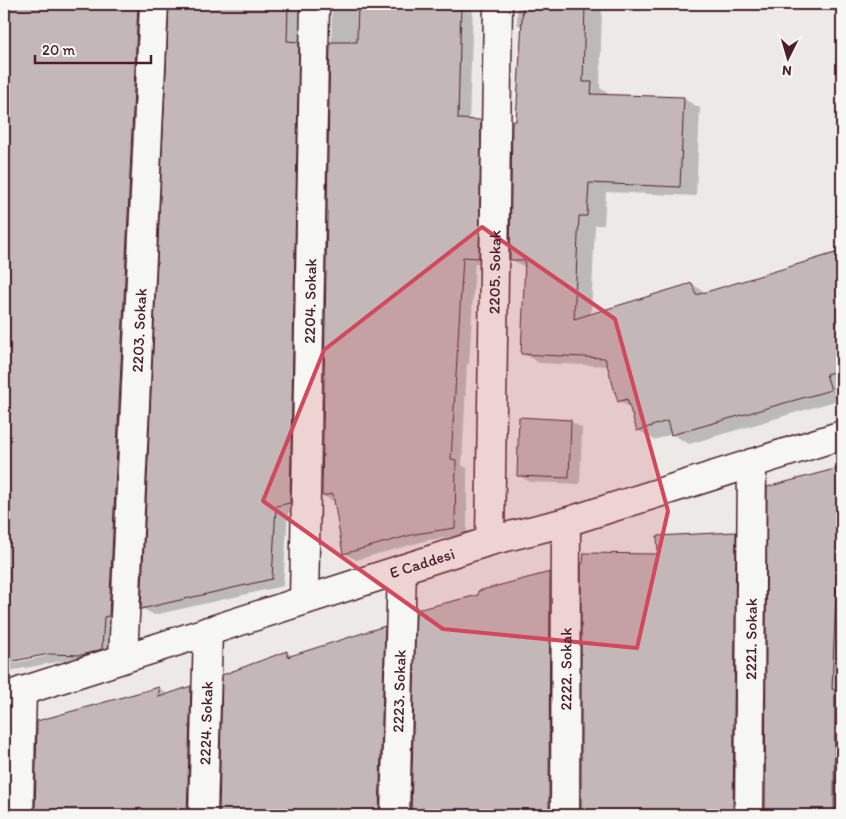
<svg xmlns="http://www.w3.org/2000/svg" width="846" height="819" font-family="Itim,sans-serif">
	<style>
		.shadow { fill: #0003 }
		.building { fill: #c4b7b7; stroke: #4a1f2b }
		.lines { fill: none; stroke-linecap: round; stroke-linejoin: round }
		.street-casing { stroke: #4a1f2b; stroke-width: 31 }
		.street { stroke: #f6f6f2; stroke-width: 28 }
		.marked { fill: #d1495b; fill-opacity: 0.2; stroke: #d1495b; stroke-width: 4; stroke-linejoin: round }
		.labels { text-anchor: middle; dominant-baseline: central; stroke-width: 4; stroke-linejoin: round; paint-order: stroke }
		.street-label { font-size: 16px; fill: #4a1f2b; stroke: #f6f6f2 }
	</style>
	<rect width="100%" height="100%" fill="#ece9e6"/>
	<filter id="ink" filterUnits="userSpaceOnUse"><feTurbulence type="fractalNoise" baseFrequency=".02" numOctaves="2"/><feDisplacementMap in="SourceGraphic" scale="10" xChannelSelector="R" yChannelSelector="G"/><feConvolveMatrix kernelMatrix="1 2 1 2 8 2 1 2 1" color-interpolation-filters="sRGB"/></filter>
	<g filter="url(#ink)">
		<!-- shadow -->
		<g class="shadow">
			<polygon points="4,4 152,4 114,655 95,662 62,661 4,672 4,665 56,654 55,652 4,662"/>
			<polygon points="171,4 313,4 302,510 288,513 283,586 154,615 142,608"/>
			<polygon points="332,4 473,4 469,121 480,121 492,128 490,264 475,263 469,364 467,364 462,465 467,468 467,535 428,540 356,560 344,553 335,502 323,496"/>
			<polygon points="517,4 602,4 600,88 608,93 608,96 684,99 700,108 696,196 606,192 604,225 595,225 591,316 692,284 707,293 842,250 842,399 689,444 672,434 654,440 638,430 631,408 619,401 609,366 539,363 522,353 526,268 511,259 523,28 517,24"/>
			<polygon points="570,421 582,428 580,484 530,482 518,475"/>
			<polygon points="842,467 842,815 766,815 769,488"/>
			<polygon points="735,534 748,541 746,815 582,815 583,565 659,556"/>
			<polygon points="550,573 562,580 562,815 412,815 418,611 479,596 479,592"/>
			<polygon points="385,627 397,634 392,815 220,815 224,676 287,653 294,656"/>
			<polygon points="191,687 203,694 200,815 36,815 38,722 159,688 170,695"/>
			<polygon points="5,741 17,748 16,815 4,815"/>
		</g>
		<!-- building -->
		<g class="building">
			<polygon points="4,4 138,4 109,616 104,617 102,649 82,655 49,654 4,663"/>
			<polygon points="169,4 288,4 287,41 299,42 290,503 276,506 272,579 141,609"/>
			<polygon points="358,4 461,4 458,119 481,120 479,258 463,257 451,459 456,460 455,528 415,534 343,554 333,494 322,496 330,42 357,42"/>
			<polygon points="523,4 585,4 583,82 592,82 591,94 684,97 680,187 589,183 587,216 579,216 574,319 692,283 696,295 842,251 842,370 826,374 831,390 671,435 667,421 637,431 627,399 618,402 605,358 521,354 525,260 510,260 512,121 516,121"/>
			<polygon points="519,417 571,420 569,478 517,476"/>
			<polygon points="842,467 842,524 839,524 832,689 835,690 834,815 765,815 767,487"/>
			<polygon points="736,532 733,815 581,815 581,564 583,563 584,553 658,554 657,536"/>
			<polygon points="550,572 549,815 411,815 416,610 478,595 478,591"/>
			<polygon points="385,626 379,815 219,815 222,675 287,651 287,657"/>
			<polygon points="191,686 187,815 35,815 37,721 159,687 159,697"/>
		</g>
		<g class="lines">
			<defs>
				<g id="street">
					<path id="s1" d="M490 541 498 4"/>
					<path id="s2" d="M304 600 315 4"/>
					<path id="s3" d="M123 658 154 4"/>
					<path id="s4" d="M4 697 402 569 490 541 566 522 842 435"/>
					<polyline points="19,815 22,691"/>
					<path id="s5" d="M203 815 208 631"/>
					<path id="s6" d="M395 815 402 569"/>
					<path id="s7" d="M565 815 566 522"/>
					<path id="s8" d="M749 815 752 463"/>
				</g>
			</defs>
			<!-- street casing -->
			<use href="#street" class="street-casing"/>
			<!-- street -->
			<use href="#street" class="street"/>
		</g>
	</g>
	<!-- marked area -->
	<path class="marked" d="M482 227 615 319 668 511 637 648 443 629 263 501 324 350Z"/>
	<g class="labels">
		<!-- street labels -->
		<g class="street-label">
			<text stroke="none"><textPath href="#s1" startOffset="269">2205. Sokak</textPath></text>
			<text stroke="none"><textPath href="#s2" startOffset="299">2204. Sokak</textPath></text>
			<text stroke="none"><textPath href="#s3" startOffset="328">2203. Sokak</textPath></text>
			<text stroke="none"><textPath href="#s4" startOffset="439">E Caddesi</textPath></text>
			<text stroke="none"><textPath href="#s8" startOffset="176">2221. Sokak</textPath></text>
			<text stroke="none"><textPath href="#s7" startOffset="146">2222. Sokak</textPath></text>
			<text stroke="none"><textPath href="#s6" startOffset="124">2223. Sokak</textPath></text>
			<text stroke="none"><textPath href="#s5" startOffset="92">2224. Sokak</textPath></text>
		</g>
	</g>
	<!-- margin -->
	<rect width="846" height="819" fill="none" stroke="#f6f6f2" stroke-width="20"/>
	<rect x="10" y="10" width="826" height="799" fill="none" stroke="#4a1f2b" stroke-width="2" filter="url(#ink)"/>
	<!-- north arrow -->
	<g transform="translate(788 58) rotate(185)" stroke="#f6f6f2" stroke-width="4" paint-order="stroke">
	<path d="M0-4L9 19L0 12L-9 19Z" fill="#4a1f2b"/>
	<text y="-8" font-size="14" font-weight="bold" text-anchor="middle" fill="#4a1f2b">N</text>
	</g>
	<!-- scale -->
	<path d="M35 55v8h116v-8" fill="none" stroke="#4a1f2b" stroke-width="2.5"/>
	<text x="42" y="55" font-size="15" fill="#4a1f2b" stroke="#f6f6f2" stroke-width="4" paint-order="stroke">20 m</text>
</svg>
